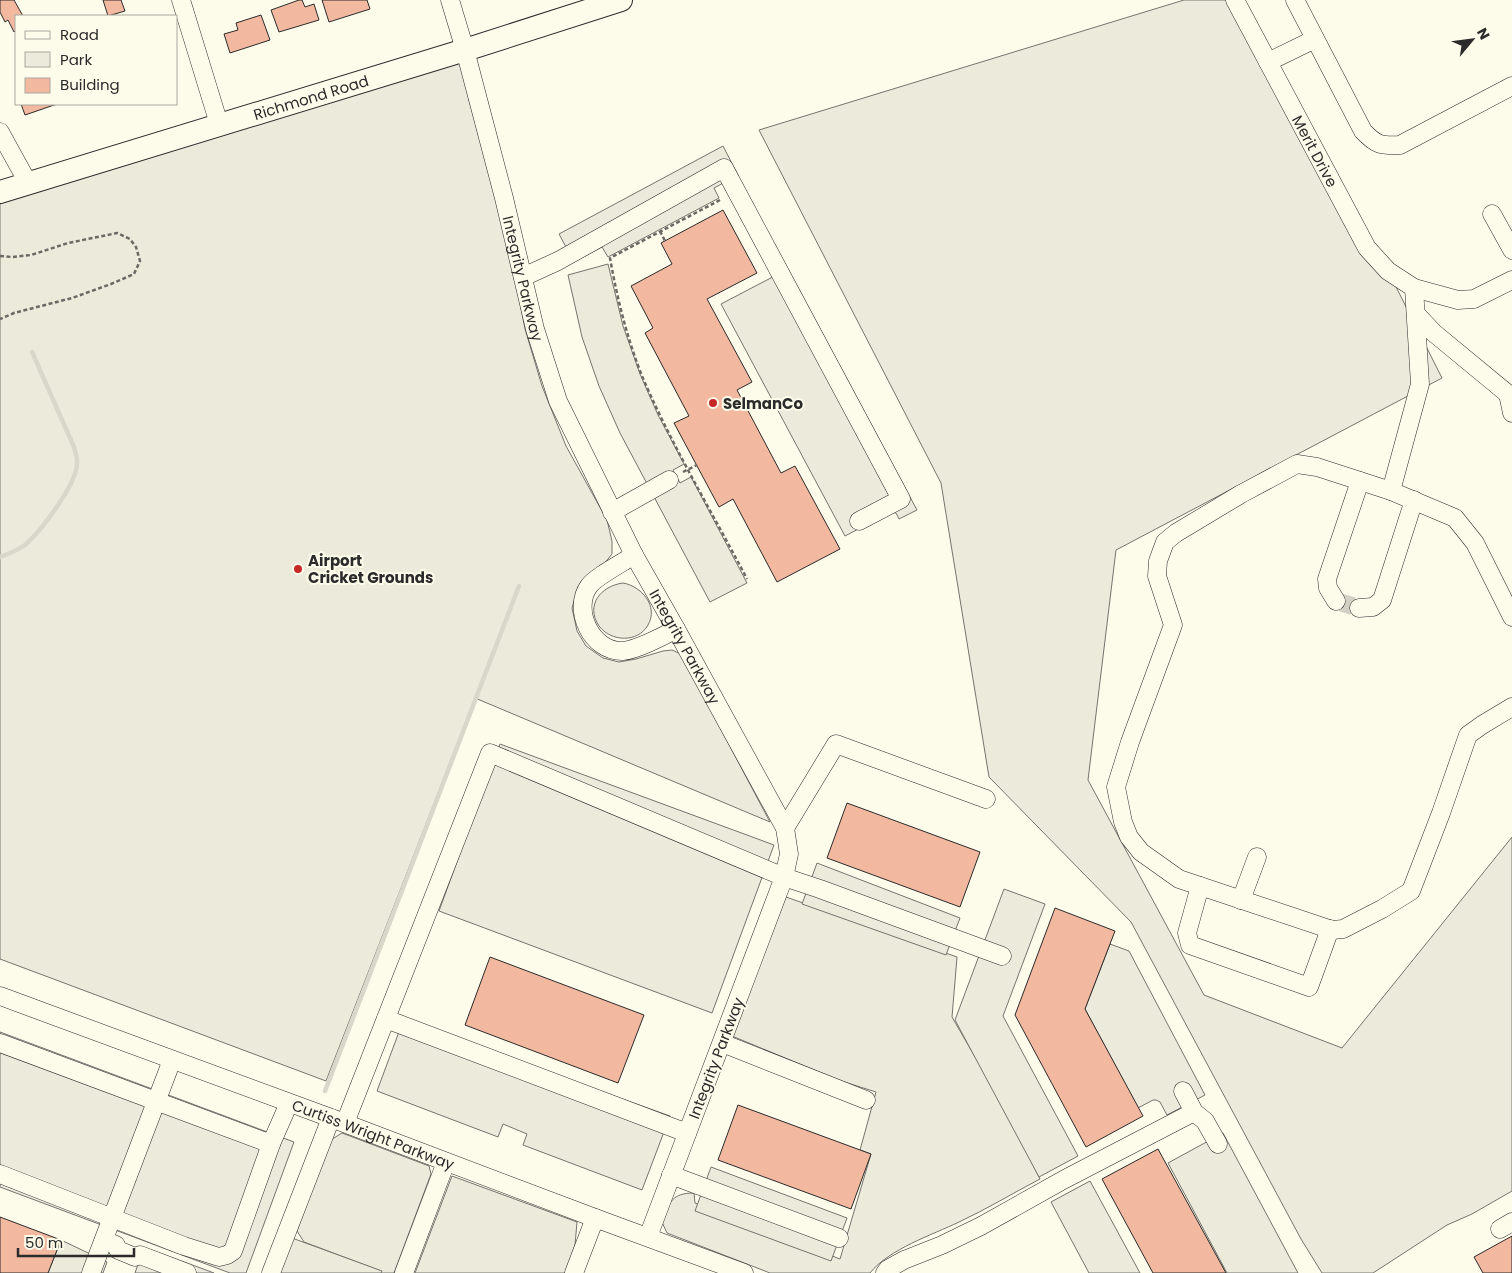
<svg xmlns="http://www.w3.org/2000/svg" width="1512" height="1273" font-family="Poppins,sans-serif">
	<style>
		.green { fill: #ecebdb; stroke: #74746e }
		.parking { fill: #eceadb; stroke: #74746e }
		.lines { fill: none; stroke-linecap: round; stroke-linejoin: round }
		.stream { stroke: #d8d7c9; stroke-width: 4.5 }
		.building { fill: #f2b8a0; stroke: #2b2b2b }
		.minor-tunnel { stroke: #d3d1c4; stroke-width: 18; stroke-dasharray: 18 9; stroke-linecap: butt }
		.minor-casing { stroke: #2b2b2b; stroke-width: 19 }
		.major-casing { stroke: #2b2b2b; stroke-width: 24 }
		.path { stroke: #6a6964; stroke-width: 2.5; stroke-dasharray: 4 2.5; stroke-linecap: butt }
		.minor { stroke: #fdfbea; stroke-width: 18 }
		.major { stroke: #fdfbea; stroke-width: 22 }
		.poi-dot { fill: #c62828; stroke: #fdfbea; stroke-width: 2 }
		.labels { text-anchor: middle; dominant-baseline: central; stroke-width: 4; stroke-linejoin: round; paint-order: stroke }
		.street-label { font-size: 15px; fill: #2b2b2b; stroke: #fdfbea }
		.poi-label { font-size: 15px; font-weight: bold; fill: #2b2b2b; stroke: #fdfbea; text-anchor: start }
	</style>
	<rect width="100%" height="100%" fill="#fdfbea"/>
	<!-- green -->
	<g class="green">
		<polygon points="1184,0 1235,0 1388,271 1442,378 1116,550 1088,780 1204,995 1342,1048 1512,837 1512,1191 1472,1214 1447,1225 1373,1273 1322,1273 1301,1239 1131,922 989,777 941,483 759,130"/>
		<polygon points="465,50 469,100 504,220 525,329 542,386 566,446 607,520 612,541 612,554 604,564 590,573 578,588 572,608 577,631 586,646 603,658 619,662 636,659 663,651 672,650 681,654 770,822 475,698 326,1081 0,959 0,192"/>
		<path d="M623 583C641 586 659 606 648 625 638 643 611 642 599 626 585 605 601 586 623 583Z"/>
		<path d="M786 897 957 957 952 1017 997 1095 1040 1179C1013 1193 987 1209 959 1222 932 1235 889 1249 870 1273H770L667 1233 661 1220C670 1202 672 1193 694 1193L695 1203 840 1259 871 1154 860 1150 876 1092 838 1080 732 1036Z"/>
		<polygon points="342,1133 429,1166 431,1174 394,1273 381,1273 381,1271 304,1242 297,1231 329,1141"/>
		<polygon points="452,1176 577,1222 575,1245 565,1273 415,1273"/>
	</g>
	<!-- parking -->
	<g class="parking">
		<polygon points="723,146 738,175 714,188 719,198 608,257 602,247 574,262 559,234"/>
		<polygon points="608,264 623,326 640,374 658,415 684,464 673,470 680,483 691,477 747,583 710,602 620,433 599,386 582,337 568,275"/>
		<polygon points="788,269 917,510 899,519 896,513 891,512 845,536 721,304"/>
		<polygon points="500,744 774,845 712,1013 439,911"/>
		<polygon points="817,863 960,918 946,955 802,904"/>
		<polygon points="1004,889 1045,904 1003,1016 1078,1156 1039,1177 955,1020"/>
		<polygon points="1110,944 1129,951 1205,1095 1167,1115 1160,1102 1156,1100 1153,1100 1138,1108 1085,1009"/>
		<polygon points="403,1021 670,1116 642,1190 523,1145 527,1134 503,1124 498,1137 377,1091"/>
		<polygon points="0,1032 294,1142 246,1273 230,1273 0,1187"/>
		<polygon points="1223,1133 1298,1273 1227,1273 1168,1163"/>
		<polygon points="711,1167 847,1218 831,1261 695,1211"/>
		<polygon points="1090,1181 1140,1273 1089,1273 1051,1202"/>
		<polygon points="292,1238 382,1271 381,1273 279,1273"/>
		<polygon points="61,1240 107,1262 103,1273 48,1273"/>
		<polygon points="144,1247 214,1273 135,1273"/>
	</g>
	<g class="lines">
		<!-- stream -->
		<g class="stream">
			<path d="M0 557C8 554 18 550 25 545 41 531 77 484 77 463 78 458 75 452 74 447L32 352"/>
			<polyline points="325,1091 519,586"/>
		</g>
	</g>
	<!-- building -->
	<g class="building">
		<polygon points="0,0 14,0 23,16 16,16 16,30 14,32 8,20 5,22 0,12"/>
		<polygon points="103,0 121,0 125,11 108,16"/>
		<polygon points="299,0 302,0 305,7 314,4 319,20 279,32 271,10"/>
		<polygon points="322,0 367,0 370,9 329,22"/>
		<polygon points="261,15 270,40 230,53 224,34 238,30 236,23"/>
		<polygon points="21,104 57,104 25,115"/>
		<polygon points="723,210 757,273 707,299 752,382 737,390 781,473 795,466 840,549 777,582 733,499 719,507 674,423 689,416 645,333 653,328 631,286 672,264 661,243"/>
		<polygon points="847,803 980,852 960,907 827,858"/>
		<polygon points="1055,908 1115,931 1085,1009 1143,1116 1086,1147 1015,1015"/>
		<polygon points="490,957 644,1015 618,1083 465,1025"/>
		<polygon points="738,1105 871,1154 851,1209 718,1160"/>
		<polygon points="1158,1149 1226,1273 1153,1273 1102,1179"/>
		<polygon points="0,1217 61,1240 48,1273 0,1273"/>
		<polygon points="1512,1236 1512,1273 1483,1273 1474,1257"/>
	</g>
	<g class="lines">
		<!-- minor-tunnel -->
		<polyline class="minor-tunnel" points="1336,601 1359,608"/>
		<defs>
			<g id="minor">
				<polyline points="181,0 219,124"/>
				<path id="s1" d="M450 0 465 50 504 198 535 329 558 401 634 555 676 629 785 828 789 854 784 877 648 1237"/>
				<path id="s2" d="M1235 0 1367 248 1388 271 1414 288 1458 300 1474 299 1512 280"/>
				<path d="M1295 0 1363 131C1376 145 1381 146 1400 145L1512 86"/>
				<polyline points="1268,62 1315,39"/>
				<polyline points="0,132 28,183"/>
				<polyline points="1492,214 1512,250"/>
				<polyline points="523,277 558,261 724,168 901,499 859,521"/>
				<polyline points="1416,314 1434,333 1508,394 1512,395"/>
				<polyline points="1508,394 1512,413"/>
				<polyline points="1391,491 1420,384 1414,288"/>
				<polyline points="612,512 669,480"/>
				<path d="M634 555C624 562 595 577 589 586 572 609 591 652 623 651 636 650 664 636 676 629"/>
				<polyline points="1336,601 1328,588 1327,579 1360,481"/>
				<polyline points="1359,608 1373,607 1382,600 1414,500"/>
				<polyline points="1512,617 1475,543 1455,518 1391,491 1317,467 1297,464 1241,494 1176,533 1165,542 1158,561 1157,576 1173,625 1130,742 1116,787 1123,822 1129,837 1141,852 1179,879 1332,930 1343,929 1382,909 1411,891 1441,813 1468,735 1482,725 1512,707"/>
				<polyline points="785,828 836,744 986,799"/>
				<polyline points="1200,886 1187,933 1190,945 1309,987 1330,929"/>
				<polyline points="1241,900 1257,857"/>
				<path id="s3" d="M0 996 331 1118 595 1218 744 1273"/>
				<polyline points="386,1019 687,1133"/>
				<polyline points="0,1043 271,1144 289,1103"/>
				<polyline points="722,1043 866,1100"/>
				<polyline points="1183,1091 1194,1112 1205,1121 1218,1144"/>
				<polyline points="345,1123 490,753 784,877 820,889 1002,956"/>
				<polyline points="0,1174 184,1246 219,1257 227,1255 233,1251 271,1144"/>
				<polyline points="671,1175 839,1238"/>
				<polyline points="1500,1229 1512,1222"/>
				<polyline points="104,1240 116,1245 118,1250 135,1257 140,1255 187,1273"/>
				<polyline points="91,1273 172,1060"/>
				<polyline points="271,1273 331,1118"/>
				<polyline points="404,1273 446,1162"/>
				<polyline points="574,1273 595,1218"/>
				<polyline points="885,1273 888,1269 904,1260 942,1245 981,1226 1065,1179 1194,1112"/>
			</g>
			<g id="major">
				<path id="s4" d="M0 192 465 50 621 0"/>
			</g>
		</defs>
		<!-- minor casing -->
		<use href="#minor" class="minor-casing"/>
		<!-- major casing -->
		<use href="#major" class="major-casing"/>
		<!-- path -->
		<g class="path">
			<path d="M720 200 610 258C617 298 627 338 642 376 672 446 712 512 747 579"/>
			<polyline points="660,231 665,241"/>
			<polyline points="0,256 12,257 31,255 68,243 117,233 130,239 136,247 140,261 134,274 111,284 72,298 14,313 0,319"/>
			<polyline points="683,472 697,465"/>
		</g>
		<!-- minor -->
		<use href="#minor" class="minor"/>
		<!-- major -->
		<use href="#major" class="major"/>
	</g>
	<!-- markers -->
	<g class="poi-dot">
		<circle cx="713" cy="403" r="5"/>
		<circle cx="298" cy="569" r="5"/>
	</g>
	<g class="labels">
		<!-- street labels -->
		<g class="street-label">
			<text stroke="none"><textPath href="#s4" startOffset="325">Richmond Road</textPath></text>
			<text stroke="none"><textPath href="#s2" startOffset="171">Merit Drive</textPath></text>
			<text stroke="none"><textPath href="#s1" startOffset="288">Integrity Parkway</textPath></text>
			<text stroke="none"><textPath href="#s1" startOffset="692">Integrity Parkway</textPath></text>
			<text transform="translate(716 1058) rotate(-69)">Integrity Parkway</text>
			<text stroke="none"><textPath href="#s3" startOffset="398">Curtiss Wright Parkway</textPath></text>
		</g>
		<!-- poi labels -->
		<g class="poi-label">
			<text x="723" y="403">SelmanCo</text>
			<text x="308" y="560">Airport<tspan x="308" dy="17">Cricket Grounds</tspan></text>
		</g>
	</g>
	<!-- legend -->
	<rect x="15" y="15" width="162" height="90" fill="#fdfbea" stroke="#a9a89e"/>
	<rect x="25" y="31" width="25" height="8" fill="#fdfbea" stroke="#a9a89e"/>
	<text x="60" y="40" font-size="15" fill="#2b2b2b">Road</text>
	<rect x="25" y="52" width="25" height="15" fill="#ecebdb" stroke="#a9a89e"/>
	<text x="60" y="65" font-size="15" fill="#2b2b2b">Park</text>
	<rect x="25" y="78" width="25" height="15" fill="#f2b8a0" stroke="#a9a89e"/>
	<text x="60" y="90" font-size="15" fill="#2b2b2b">Building</text>
	<!-- north arrow -->
	<g transform="translate(1472 40) rotate(61)" stroke="#fdfbea" stroke-width="4" paint-order="stroke">
	<path d="M0-4L9 19L0 12L-9 19Z" fill="#2b2b2b"/>
	<text y="-8" font-size="14" font-weight="bold" text-anchor="middle" fill="#2b2b2b">N</text>
	</g>
	<!-- scale -->
	<path d="M18 1248v8h116v-8" fill="none" stroke="#2b2b2b" stroke-width="2.5"/>
	<text x="25" y="1248" font-size="15" fill="#2b2b2b" stroke="#fdfbea" stroke-width="4" paint-order="stroke">50 m</text>
</svg>
